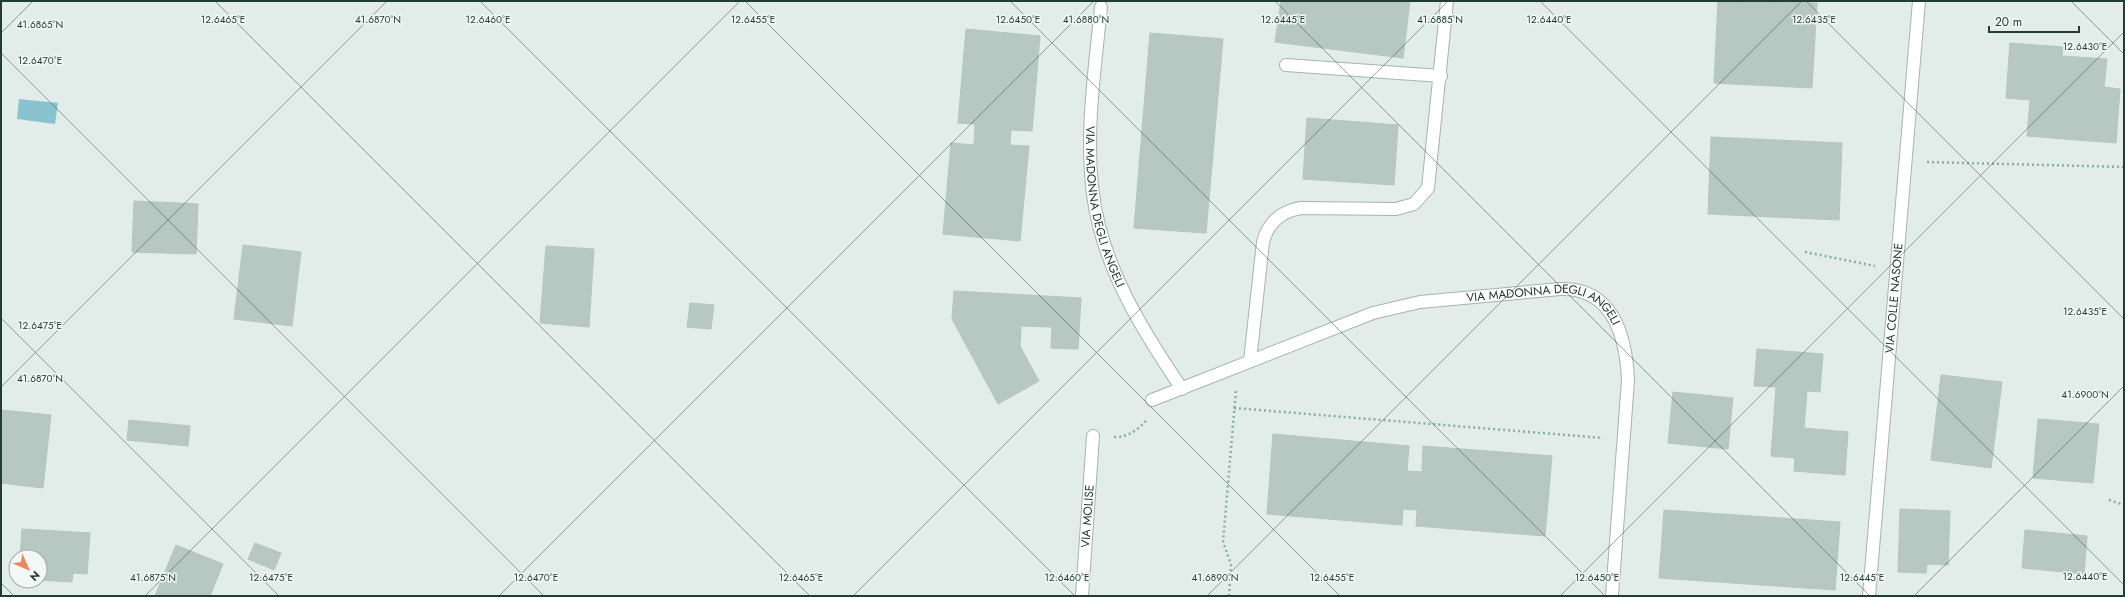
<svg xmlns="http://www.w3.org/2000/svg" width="2125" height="597" font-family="Jost,sans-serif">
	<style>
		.water { fill: #8ac3d0 }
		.building { fill: #b7c7c1; stroke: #b4c5bf }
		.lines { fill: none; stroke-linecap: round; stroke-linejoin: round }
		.minor-casing { stroke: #a5b4af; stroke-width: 14 }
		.path { stroke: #82afa2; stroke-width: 2.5; stroke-dasharray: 2 3; stroke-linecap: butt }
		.minor { stroke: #fff; stroke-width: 12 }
		.ticks { fill: none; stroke: #223d36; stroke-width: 1; stroke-opacity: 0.45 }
		.labels { text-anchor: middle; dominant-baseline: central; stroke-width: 3; stroke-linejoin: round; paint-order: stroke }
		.street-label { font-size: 12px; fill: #223d36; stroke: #f2f8f5 }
		.ticks-label { font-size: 10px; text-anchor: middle; fill: #223d36; stroke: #f2f8f5; stroke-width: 3; stroke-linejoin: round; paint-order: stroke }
	</style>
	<rect width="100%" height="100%" fill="#e2ece8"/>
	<!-- water -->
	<polygon class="water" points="19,99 58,103 55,124 17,119"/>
	<!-- building -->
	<g class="building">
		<polygon points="1281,1 1410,1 1403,58 1275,42"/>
		<polygon points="1718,1 1817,3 1812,88 1714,83"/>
		<polygon points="966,29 1040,36 1032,131 1011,130 1010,145 1029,146 1020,241 943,234 951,143 974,145 975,124 958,123"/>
		<polygon points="1150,33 1223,39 1206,233 1134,228"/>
		<polygon points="2010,43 2063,47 2062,56 2107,59 2104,87 2120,89 2116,143 2027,136 2030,100 2006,98"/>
		<polygon points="1307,118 1398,125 1394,185 1303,179"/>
		<polygon points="1711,137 1842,143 1839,220 1708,214"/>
		<polygon points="134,201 198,204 196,254 132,252"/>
		<polygon points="243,245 301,252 292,326 234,319"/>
		<polygon points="546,246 594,249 589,327 540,323"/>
		<polygon points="954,291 1081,298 1078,349 1051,348 1052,327 1021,326 1020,346 1039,381 998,404 952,319"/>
		<polygon points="690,303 714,305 711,329 687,327"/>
		<polygon points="1757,349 1823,354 1820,392 1807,391 1804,428 1848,432 1845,475 1794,471 1795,458 1771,456 1776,387 1754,386"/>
		<polygon points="1941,375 2002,382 1991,468 1931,460"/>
		<polygon points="1673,392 1733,398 1728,449 1668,443"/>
		<polygon points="1,410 51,415 43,488 1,483"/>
		<polygon points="2038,419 2099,424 2093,483 2033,478"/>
		<polygon points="129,420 190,426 188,446 127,440"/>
		<polygon points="1273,434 1409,446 1407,471 1422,472 1423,446 1552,456 1545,536 1416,526 1417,510 1403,509 1402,525 1267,514"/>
		<polygon points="1900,509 1950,511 1948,565 1927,564 1926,573 1898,572"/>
		<polygon points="1664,510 1840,522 1835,590 1659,578"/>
		<polygon points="22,529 90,533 87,574 73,573 72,582 40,580 40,557 20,557"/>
		<polygon points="2025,530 2087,536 2084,574 2022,568"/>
		<polygon points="255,543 281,553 274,570 248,559"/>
		<polygon points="176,545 223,564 210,596 155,596"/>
	</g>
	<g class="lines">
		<defs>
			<g id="minor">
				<path id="s1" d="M1101 7C1095 69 1085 132 1093 194 1102 266 1142 330 1182 389"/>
				<polyline points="1286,65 1441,76"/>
				<path d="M1250 361 1263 242C1268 223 1281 211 1301 208L1396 209 1414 204 1428 188 1447 1"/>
				<path id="s2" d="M1152 400 1373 313 1420 302 1560 289C1613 287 1626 336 1628 380L1612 596"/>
				<path id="s3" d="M1082 596 1093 436"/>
				<path id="s4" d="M1869 596 1919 1"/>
			</g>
		</defs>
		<!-- minor casing -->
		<use href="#minor" class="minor-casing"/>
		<!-- path -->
		<g class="path">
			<polyline points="1927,162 2124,167"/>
			<polyline points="1805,252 1875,266"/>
			<polyline points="1234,408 1603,438"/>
			<path d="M1114 437C1129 437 1137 430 1147 420"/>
			<polyline points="2109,500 2124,505"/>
			<polyline points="1229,596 1231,564 1223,542 1236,390"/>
		</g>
		<!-- minor -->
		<use href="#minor" class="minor"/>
	</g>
	<!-- ticks -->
	<path class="ticks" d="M215 1 810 596M480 1 1075 596M745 1 1340 596M1010 1 1605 596M1275 1 1870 596M1540 1 2124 585M1806 1 2124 319M2071 1 2124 54M1 33 33 1M1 53 544 596M1 318 279 596M1 387 387 1M1 583 14 596M145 596 740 1M499 596 1094 1M853 596 1448 1M1207 596 1802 1M1560 596 2124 32M1914 596 2124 386"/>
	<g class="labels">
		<!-- street labels -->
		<g class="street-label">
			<text stroke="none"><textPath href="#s1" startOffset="202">VIA MADONNA DEGLI ANGELI</textPath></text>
			<text stroke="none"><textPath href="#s4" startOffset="299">VIA COLLE NASONE</textPath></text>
			<text stroke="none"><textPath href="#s2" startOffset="415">VIA MADONNA DEGLI ANGELI</textPath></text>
			<text stroke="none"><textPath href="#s3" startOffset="80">VIA MOLISE</textPath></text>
		</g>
	</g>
	<g class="ticks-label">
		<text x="223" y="23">12.6465°E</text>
		<text x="378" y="23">41.6870°N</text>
		<text x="488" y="23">12.6460°E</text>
		<text x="753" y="23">12.6455°E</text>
		<text x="1018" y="23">12.6450°E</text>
		<text x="1086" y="23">41.6880°N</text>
		<text x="1283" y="23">12.6445°E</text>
		<text x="1440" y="23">41.6885°N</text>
		<text x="1549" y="23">12.6440°E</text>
		<text x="1814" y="23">12.6435°E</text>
		<text x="40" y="28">41.6865°N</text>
		<text x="2085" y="50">12.6430°E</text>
		<text x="40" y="64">12.6470°E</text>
		<text x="2085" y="315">12.6435°E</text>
		<text x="40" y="329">12.6475°E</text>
		<text x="40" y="382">41.6870°N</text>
		<text x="2085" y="398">41.6900°N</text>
		<text x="2085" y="580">12.6440°E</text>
		<text x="153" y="581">41.6875°N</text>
		<text x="271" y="581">12.6475°E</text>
		<text x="536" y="581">12.6470°E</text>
		<text x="1215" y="581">41.6890°N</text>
		<text x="1862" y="581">12.6445°E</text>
		<text x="801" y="581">12.6465°E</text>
		<text x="1067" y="581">12.6460°E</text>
		<text x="1332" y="581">12.6455°E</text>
		<text x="1597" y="581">12.6450°E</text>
	</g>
	<!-- border -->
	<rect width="2125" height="597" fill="none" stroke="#223d36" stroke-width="4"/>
	<!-- north arrow -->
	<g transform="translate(28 569) rotate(135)"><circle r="19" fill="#f2f8f5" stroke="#9fada9"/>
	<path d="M0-3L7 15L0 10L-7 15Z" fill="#f0845b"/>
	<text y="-6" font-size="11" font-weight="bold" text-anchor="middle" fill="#223d36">N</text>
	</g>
	<!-- scale -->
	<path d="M1989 26v6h90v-6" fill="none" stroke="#223d36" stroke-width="2"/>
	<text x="1995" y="26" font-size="12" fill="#223d36" stroke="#f2f8f5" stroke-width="3" paint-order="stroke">20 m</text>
</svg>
